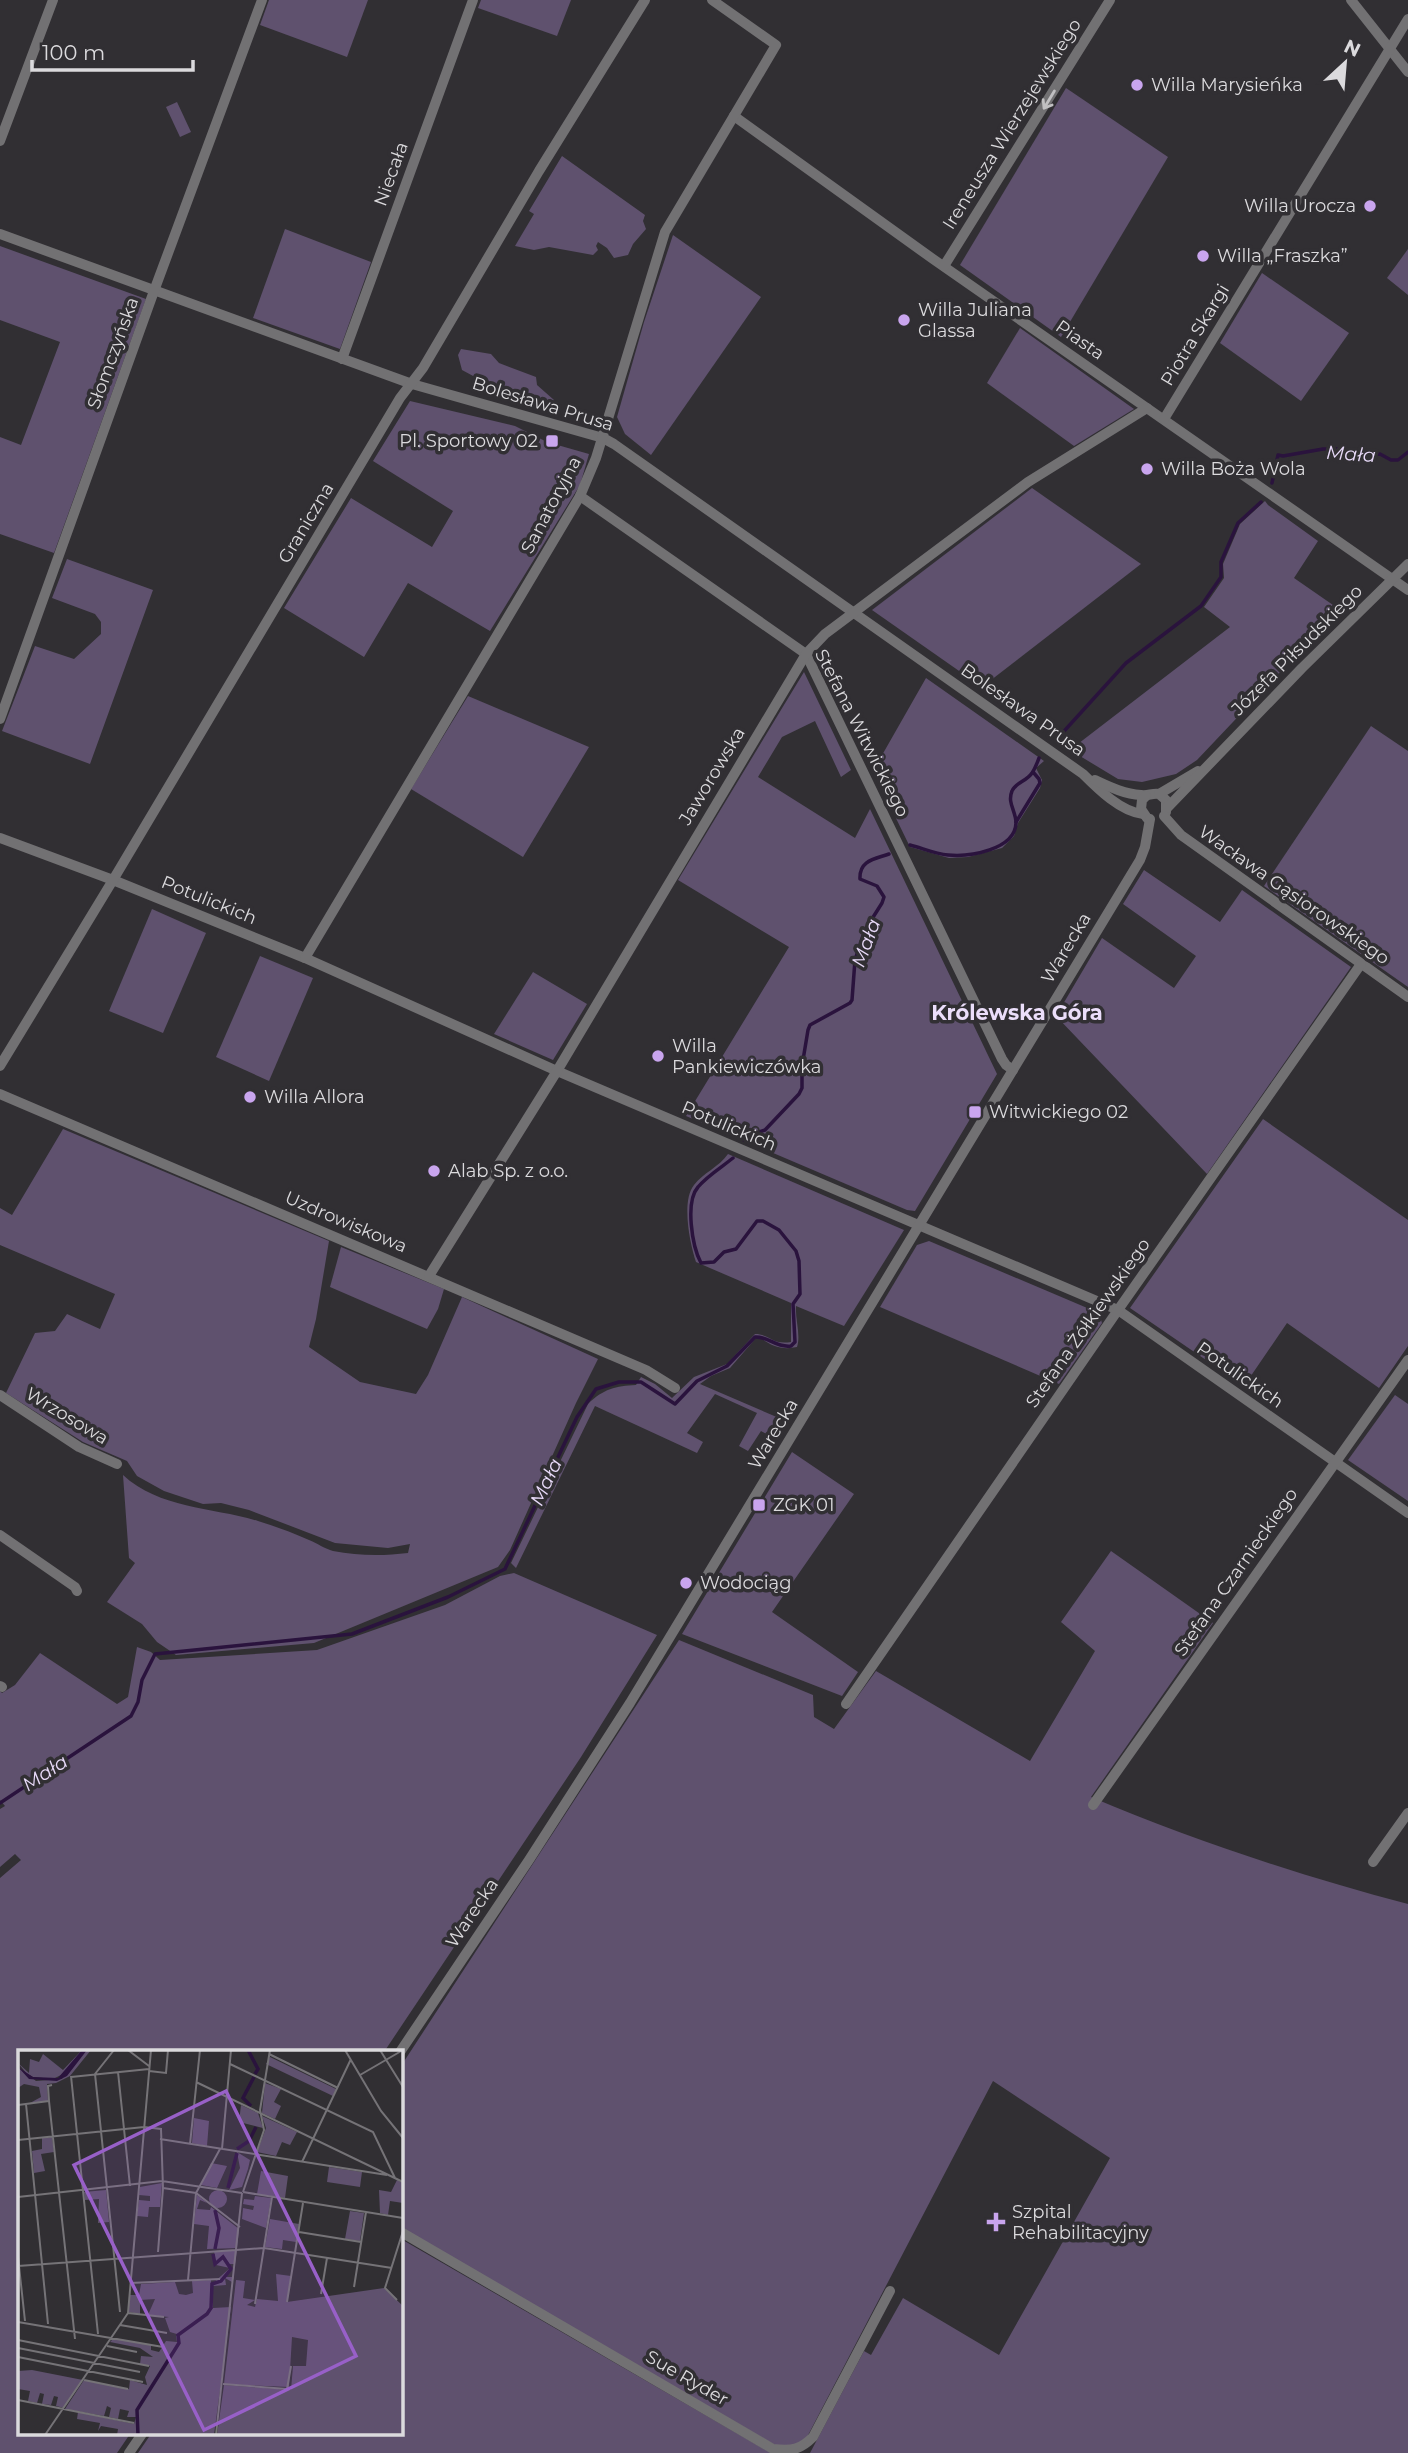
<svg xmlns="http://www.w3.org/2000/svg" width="1408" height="2453" font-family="Montserrat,sans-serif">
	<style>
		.green { fill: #5f516e }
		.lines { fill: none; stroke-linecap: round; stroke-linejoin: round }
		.stream { stroke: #2a133d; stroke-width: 3.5 }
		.minor { stroke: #727173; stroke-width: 10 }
		.oneway { stroke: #c1c0c2 }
		.poi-dot { fill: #c9a5ee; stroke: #312f33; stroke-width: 2.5 }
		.labels { text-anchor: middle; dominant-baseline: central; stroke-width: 7; stroke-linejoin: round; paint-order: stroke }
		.poi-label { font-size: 18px; fill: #dbdadd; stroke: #312f33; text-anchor: start }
		.street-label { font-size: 18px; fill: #dbdadd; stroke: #312f33 }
		.water-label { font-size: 19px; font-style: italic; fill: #e9dbfa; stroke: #312f33 }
		.quarter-label { font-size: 21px; font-weight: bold; fill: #ebdefa; stroke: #312f33 }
		.inset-river { fill: none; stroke: #2a133d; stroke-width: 3.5 }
		.inset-road { fill: none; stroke: #757377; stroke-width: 2 }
		.view { fill: #9860c8; fill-opacity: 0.15; stroke: #9860c8; stroke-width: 3.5 }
		.inset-edge { fill: none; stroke: #dbdadd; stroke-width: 3.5 }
	</style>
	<rect width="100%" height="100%" fill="#312f33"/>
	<!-- green -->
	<g class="green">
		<polygon points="269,0 368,0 347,57 260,25"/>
		<polygon points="481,0 571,0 557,36 478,8"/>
		<polygon points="1066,88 1168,157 1061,337 960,265"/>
		<polygon points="177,102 191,132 180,137 166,107"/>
		<polygon points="562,156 645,215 643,221 646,229 633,244 628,255 614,258 607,248 598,242 596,246 598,250 593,255 549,247 534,250 515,246 534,214 529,211"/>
		<polygon points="285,229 371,262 340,349 253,318"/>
		<polygon points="673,235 761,297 651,455 625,434 617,417 644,322"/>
		<polygon points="0,246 146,299 54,553 0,534 0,437 21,445 60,342 0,320"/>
		<polygon points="1408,249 1408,295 1387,278"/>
		<polygon points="1262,273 1349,333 1301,401 1220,343"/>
		<polygon points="1020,328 1134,409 1074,446 987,383"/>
		<polygon points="461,349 491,354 499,363 536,377 537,385 554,400 553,406 498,394 477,383 475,377 462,370 458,355"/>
		<polygon points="410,401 515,426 547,442 589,454 580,485 490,631 408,583 364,657 284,608 351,498 432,547 453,511 373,461"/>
		<polygon points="1032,488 1141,564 982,687 872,610"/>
		<polygon points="1265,501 1268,505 1318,541 1294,578 1333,605 1280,661 1286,666 1197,760 1176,774 1142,782 1118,779 1070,750 1230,627 1204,607 1224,578 1223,564 1240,524"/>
		<polygon points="67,559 153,590 90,764 2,731 35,646 74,659 101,634 101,622 95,614 52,598"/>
		<polygon points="804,672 851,770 841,777 815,721 782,737 758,777 855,838 870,809 997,1074 915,1211 907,1210 686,1116 789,947 678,880"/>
		<polygon points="926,678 1044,761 1036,768 1042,780 1040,788 1018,823 1014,836 1002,848 968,857 949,858 910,847 873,771"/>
		<polygon points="468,696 589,747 523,857 411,789"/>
		<polygon points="1371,726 1408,751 1408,987 1264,886"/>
		<polygon points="1144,870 1220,922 1242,890 1351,967 1207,1174 1056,1016 1102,938 1174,988 1196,956 1123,904"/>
		<polygon points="152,909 206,933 163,1033 109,1011"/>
		<polygon points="260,956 313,978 269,1081 216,1057"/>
		<polygon points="533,972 587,1004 553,1060 494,1034"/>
		<polygon points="1263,1119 1408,1220 1408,1346 1379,1388 1287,1323 1244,1386 1130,1308"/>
		<path d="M63 1129 329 1241 316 1319 309 1347 360 1382 416 1394 428 1375 462 1297 598 1359 576 1403 510 1550 498 1567 314 1643 176 1655 157 1642 142 1624 107 1602 135 1563 129 1558 123 1475C160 1509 212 1507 258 1521 275 1526 293 1533 309 1540 317 1543 325 1549 333 1551 358 1556 384 1556 408 1553L410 1544 388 1548 335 1543 249 1510 221 1503 203 1504 164 1491 137 1476 127 1461 83 1442 6 1393 35 1333 55 1331 67 1314 100 1329 115 1294 0 1245V1208L12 1215Z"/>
		<path d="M728 1154 904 1230 844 1326 796 1306C795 1319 801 1335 797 1347 783 1350 772 1347 761 1338H756L730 1368 711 1376 700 1384 786 1421 771 1447 764 1442 768 1435 761 1431 748 1451 739 1446 757 1413 715 1394 687 1433 703 1442 697 1453 595 1406 516 1568 511 1563 588 1404C603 1389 616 1386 636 1385L641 1377 655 1384 672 1398 694 1377 727 1364 755 1334C770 1334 771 1345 791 1342V1303L696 1262C690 1244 681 1201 694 1185 703 1173 719 1167 728 1154Z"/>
		<polygon points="929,1241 1099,1313 1102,1323 1059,1384 880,1307 917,1245"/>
		<polygon points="341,1247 444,1289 438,1309 427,1329 330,1287"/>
		<polygon points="1395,1395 1408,1404 1408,1501 1348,1460"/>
		<polygon points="792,1452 854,1494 772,1612 858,1672 842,1696 682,1634"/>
		<path d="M1111 1551 1213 1623 1091 1797C1193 1840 1301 1876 1408 1904V2453H810L864 2351 871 2355 903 2298 999 2355 1110 2158 993 2081 805 2441 796 2445H775L401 2229V2066L679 1640 813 1695 814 1717 834 1729 876 1671 1030 1761 1095 1651 1061 1622Z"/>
		<polygon points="514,1573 657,1635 581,1757 384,2052 19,2052 19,2434 130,2434 117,2453 0,2453 0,1878 21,1860 15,1854 0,1867 0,1809 5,1806 0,1800 0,1691 2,1693 15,1685 40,1653 117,1704 128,1697 137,1647 151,1652 160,1660 317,1650 445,1605 500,1576"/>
		<polygon points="401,2239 771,2453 138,2453 151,2434 401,2434"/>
	</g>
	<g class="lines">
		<!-- stream -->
		<g class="stream">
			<polyline points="1272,483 1278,455 1283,456 1323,449 1339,449 1356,456 1380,454 1391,460 1398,460 1408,452"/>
			<polyline points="1056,740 1126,663 1201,606 1221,577 1221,562 1238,523 1261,502"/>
			<polyline points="1016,822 1040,783 1039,779 1033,772"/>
			<path d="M910 845C922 848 935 854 948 855 969 857 1015 850 1016 823 1016 811 1007 803 1012 791 1015 783 1027 781 1032 773 1035 769 1037 763 1039 758"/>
			<path d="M744 1140 753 1134 765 1130 799 1094 802 1088V1066L808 1030 810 1025 850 1003 852 1000 855 960 865 930 882 903 884 897 877 886 860 879C859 860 875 859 889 854"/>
			<path d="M0 1803 131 1716 138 1702 142 1680 155 1654 352 1634 448 1597 505 1569 577 1417 596 1389 619 1382H641L675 1404 697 1381 727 1366 755 1337C768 1336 776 1348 791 1346L795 1342 793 1304 800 1294 799 1261 796 1251 779 1230 763 1221H757L736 1249 724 1252 714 1262 701 1263C692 1246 685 1202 698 1187 707 1176 722 1167 733 1158"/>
		</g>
		<!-- minor -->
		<g class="minor">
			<polyline points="1351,0 1408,72"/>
			<polyline points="734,116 933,259 1408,590"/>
			<polyline points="0,141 53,0"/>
			<path d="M0 234 412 384 603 438 614 444 1083 774C1098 789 1121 812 1143 814"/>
			<polyline points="944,266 1110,0"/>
			<polyline points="342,359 473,0"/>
			<polyline points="1164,419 1408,19"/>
			<polyline points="580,496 806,654 1002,1059 1006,1065 1013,1070"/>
			<polyline points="0,719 154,291 262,0"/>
			<path d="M1095 780C1110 787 1124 794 1141 795 1148 796 1152 793 1159 794L1166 800V812"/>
			<polyline points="1159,794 1198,771"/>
			<polyline points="1146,796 1142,800 1141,809 1147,818"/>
			<polyline points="1167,808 1302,668 1408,564"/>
			<polyline points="1164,816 1181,835 1408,997"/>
			<polyline points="0,838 113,880 305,958 557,1071 1118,1310 1408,1513"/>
			<polyline points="305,958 580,496 596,458 665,232 776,45 712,0"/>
			<polyline points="0,1066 113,880 400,398 423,368 539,171 645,0"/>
			<polyline points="0,1094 646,1370 675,1388"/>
			<polyline points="429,1276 557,1071 806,654 825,634 1028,482 1147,408"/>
			<polyline points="0,1395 79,1447 117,1464"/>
			<polyline points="0,1535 75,1587 77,1591"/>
			<polyline points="0,1686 2,1687"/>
			<polyline points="846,1704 1118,1310 1361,964"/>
			<polyline points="1093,1805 1408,1360"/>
			<polyline points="1373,1862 1408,1813"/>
			<polyline points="400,2052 529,1860 630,1703 1140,860 1145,847 1150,819"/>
			<path d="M401 2232 773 2449C792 2451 800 2450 813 2437L890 2291"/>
			<polyline points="129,2453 142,2434"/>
		</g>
	</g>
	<!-- one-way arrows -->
	<defs><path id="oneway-shaft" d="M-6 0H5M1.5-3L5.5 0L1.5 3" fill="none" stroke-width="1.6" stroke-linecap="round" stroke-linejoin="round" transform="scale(1.75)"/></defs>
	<use class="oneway" href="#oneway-shaft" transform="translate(1049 100) rotate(121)"/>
	<!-- markers -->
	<g class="poi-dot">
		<circle cx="1137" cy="85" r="7"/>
		<circle cx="1370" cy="206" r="7"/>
		<circle cx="1203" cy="256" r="7"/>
		<circle cx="904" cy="320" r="7"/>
		<rect x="545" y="434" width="14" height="14" rx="3.5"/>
		<circle cx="1147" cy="469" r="7"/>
		<circle cx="658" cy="1056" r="7"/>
		<circle cx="250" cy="1097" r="7"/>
		<rect x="968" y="1105" width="14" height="14" rx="3.5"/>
		<circle cx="434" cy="1171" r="7"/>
		<rect x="752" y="1498" width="14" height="14" rx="3.5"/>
		<circle cx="686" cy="1583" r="7"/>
		<path d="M992.5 2211.5h7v7h7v7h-7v7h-7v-7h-7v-7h7z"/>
	</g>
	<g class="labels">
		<!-- poi labels -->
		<g class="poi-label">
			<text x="1151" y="85">Willa Marysieńka</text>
			<text x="1356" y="206" text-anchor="end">Willa Urocza</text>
			<text x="1217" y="256">Willa „Fraszka”</text>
			<text x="918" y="310">Willa Juliana<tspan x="918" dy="21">Glassa</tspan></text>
			<text x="538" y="441" text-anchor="end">Pl. Sportowy 02</text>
			<text x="1161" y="469">Willa Boża Wola</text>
			<text x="672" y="1046">Willa<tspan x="672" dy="21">Pankiewiczówka</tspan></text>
			<text x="264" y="1097">Willa Allora</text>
			<text x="989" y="1112">Witwickiego 02</text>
			<text x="448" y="1171">Alab Sp. z o.o.</text>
			<text x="773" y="1505">ZGK 01</text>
			<text x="700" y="1583">Wodociąg</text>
			<text x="1012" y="2212">Szpital<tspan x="1012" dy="21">Rehabilitacyjny</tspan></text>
		</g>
		<!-- street labels -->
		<g class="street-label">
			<text transform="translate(1012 124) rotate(-58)">Ireneusza Wierzejewskiego</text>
			<text transform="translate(391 174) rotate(-70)">Niecała</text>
			<text transform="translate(1195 335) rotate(-59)">Piotra Skargi</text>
			<text transform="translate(1080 340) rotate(35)">Piasta</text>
			<text transform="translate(113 353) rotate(-70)">Słomczyńska</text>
			<text transform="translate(543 404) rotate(17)">Bolesława Prusa</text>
			<text transform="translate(551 505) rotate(-62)">Sanatoryjna</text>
			<text transform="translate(306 523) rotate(-59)">Graniczna</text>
			<text transform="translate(1297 650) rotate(-45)">Józefa Piłsudskiego</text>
			<text transform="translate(1023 710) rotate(35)">Bolesława Prusa</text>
			<text transform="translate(862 733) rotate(63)">Stefana Witwickiego</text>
			<text transform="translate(712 776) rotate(-59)">Jaworowska</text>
			<text transform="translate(1294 895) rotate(35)">Wacława Gąsiorowskiego</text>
			<text transform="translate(209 900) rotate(22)">Potulickich</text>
			<text transform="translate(1066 948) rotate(-59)">Warecka</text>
			<text transform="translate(729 1126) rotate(23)">Potulickich</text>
			<text transform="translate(346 1222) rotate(23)">Uzdrowiskowa</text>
			<text transform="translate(1088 1323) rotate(-55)">Stefana Żółkiewskiego</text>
			<text transform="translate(1240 1375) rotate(35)">Potulickich</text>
			<text transform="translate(67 1416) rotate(31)">Wrzosowa</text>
			<text transform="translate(773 1434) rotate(-59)">Warecka</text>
			<text transform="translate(1236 1572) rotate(-55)">Stefana Czarnieckiego</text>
			<text transform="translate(472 1913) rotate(-56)">Warecka</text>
			<text transform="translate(687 2378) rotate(30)">Sue Ryder</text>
		</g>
		<!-- water labels -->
		<g class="water-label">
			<text transform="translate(1351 454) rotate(4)">Mała</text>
			<text transform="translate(866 943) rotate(-70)">Mała</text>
			<text transform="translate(546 1482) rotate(-65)">Mała</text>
			<text transform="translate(45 1773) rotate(-33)">Mała</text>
		</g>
		<!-- quarter labels -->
		<g class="quarter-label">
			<text x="1017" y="1012">Królewska Góra</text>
		</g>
	</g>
	<!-- overview -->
	<g transform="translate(18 2050)">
		<rect width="385" height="385" fill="#312f33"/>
		<path d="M64 0H73L52 26 38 33 29 34 30 51 12 53 23 47 21 37 6 34 0 38V17L18 31 44 29 47 23 35 29 15 27 9 24 0 13 11 23 12 9 21 12 25 4 45 20ZM252 7 318 39 315 46 248 14ZM247 33 263 39 256 52 263 56 257 69 244 63ZM223 55 240 63 245 78 221 72ZM244 66 279 82 272 95 264 92 258 106 239 102 248 78ZM176 68 191 71 189 96 174 93ZM34 87 36 102 23 104 27 121 16 123 14 101 24 99V88ZM219 102 232 110 230 119 224 137 211 140 222 118ZM193 113 209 116 199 138 183 135ZM311 117 344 122 342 137 309 132ZM243 121 270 126 267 148 239 144ZM379 130 385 133V153L372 151 370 165 362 163 361 140 373 142ZM144 133 142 157H131L130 167 119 166 121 150 132 151V146L121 145 122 137ZM191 149a9 9 0 1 1 18 0a9 9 0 1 1-18 0ZM88 140 91 172 80 173 81 149 67 150 66 142ZM179 145 189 153 182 150 179 159 192 160 193 157 221 179 219 198 189 199 191 176 176 174ZM237 146 253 148 248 178 224 169 225 158 235 160 236 156 225 154 226 149 236 150ZM332 161 346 163 342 191 327 189ZM252 169 281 174 278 192 265 190 264 199 247 197ZM219 200 217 214H211L213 219 205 227H216L214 232 207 228 208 235 195 236V257L178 274 195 258 213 257 196 385H99L100 379 83 376 80 381 82 373 59 369 60 362 116 374 118 367H109L111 361 102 359 100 369 91 367 93 358 89 356 86 366 47 359 66 330 111 339 112 330 129 335 127 327 132 316 122 314 123 306 135 307 122 298 92 292 96 288 133 295V300L141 302 148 291 159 292 158 286 162 285 152 282 147 268 151 267 130 265 137 249 122 250V264L110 262 112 245H121L123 234 157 232 161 244 168 245 175 243 174 231 193 230V243L194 234 212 218 198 215 196 201ZM258 224 273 226 269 252 366 238 385 256V385H199L206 335 273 340 275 316H288L290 290 274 287 271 337 206 334 218 230 227 231 225 248 237 250 229 255 237 257 239 249 260 251ZM14 320 65 330 46 358 38 356 40 347 36 346 33 355 24 354 26 344 22 343 19 353 10 351 12 341 0 339V321Z" fill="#5f516e"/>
		<path d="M64 0H69L49 26 39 31 11 29 0 17 15 27 40 28Z" fill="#2a133d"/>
		<path class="inset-river" d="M230 0 240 19 237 24M233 56 225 48 236 27M219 99 231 91 238 77M210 138 219 103M197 199 201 178 197 160M120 385 119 360 161 293 160 285 189 264 193 258 194 234 203 231 213 219 205 207 197 214 195 204"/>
		<path class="inset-road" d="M96 0 77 24 102 262M110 0 131 16M327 0 363 61 385 88M362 0 385 37M251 4 320 38M212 14 355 82 377 128M131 21 148 23 150 0M100 22 112 136M342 25 385 0M53 26 80 284M53 27 131 19M178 32 385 132M34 35 30 36 31 51 57 289M8 54 30 274M0 55 31 51M142 89 369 125M0 90 126 77 143 79 145 138 140 202M172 94 182 0M204 99 213 0M284 112 333 9M145 138 178 143 222 177M225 142 385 168M225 142 246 80 242 60 252 0M0 147 144 131 224 143M281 182 343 192M0 207 7 271M0 216 246 198 374 218M170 230 178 143 202 99M112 233 202 229M336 237 348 162M303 244 309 208M379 250 367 238 385 181M269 252 285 153M237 254 254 147M110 263 146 267M0 272 145 297M102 275 149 283M0 290 131 316M89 296 119 302M0 298 122 322M0 307 125 332M66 330 110 339M205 334 269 339 273 316M0 350 116 373M27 385 110 263 133 0M198 385 224 143"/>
		<path class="view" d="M208 41 338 306 186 380 56 115Z"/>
		<rect width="385" height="385" class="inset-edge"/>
	</g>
	<!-- north arrow -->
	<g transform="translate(1345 63) rotate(26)" stroke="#312f33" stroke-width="5" paint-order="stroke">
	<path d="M0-5L12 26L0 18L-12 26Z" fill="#dbdadd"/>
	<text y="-10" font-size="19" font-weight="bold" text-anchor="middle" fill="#dbdadd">N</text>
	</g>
	<!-- scale -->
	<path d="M32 60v10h161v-10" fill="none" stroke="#dbdadd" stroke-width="3.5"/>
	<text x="42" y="60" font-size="21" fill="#dbdadd" stroke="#312f33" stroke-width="5" paint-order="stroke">100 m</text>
</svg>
